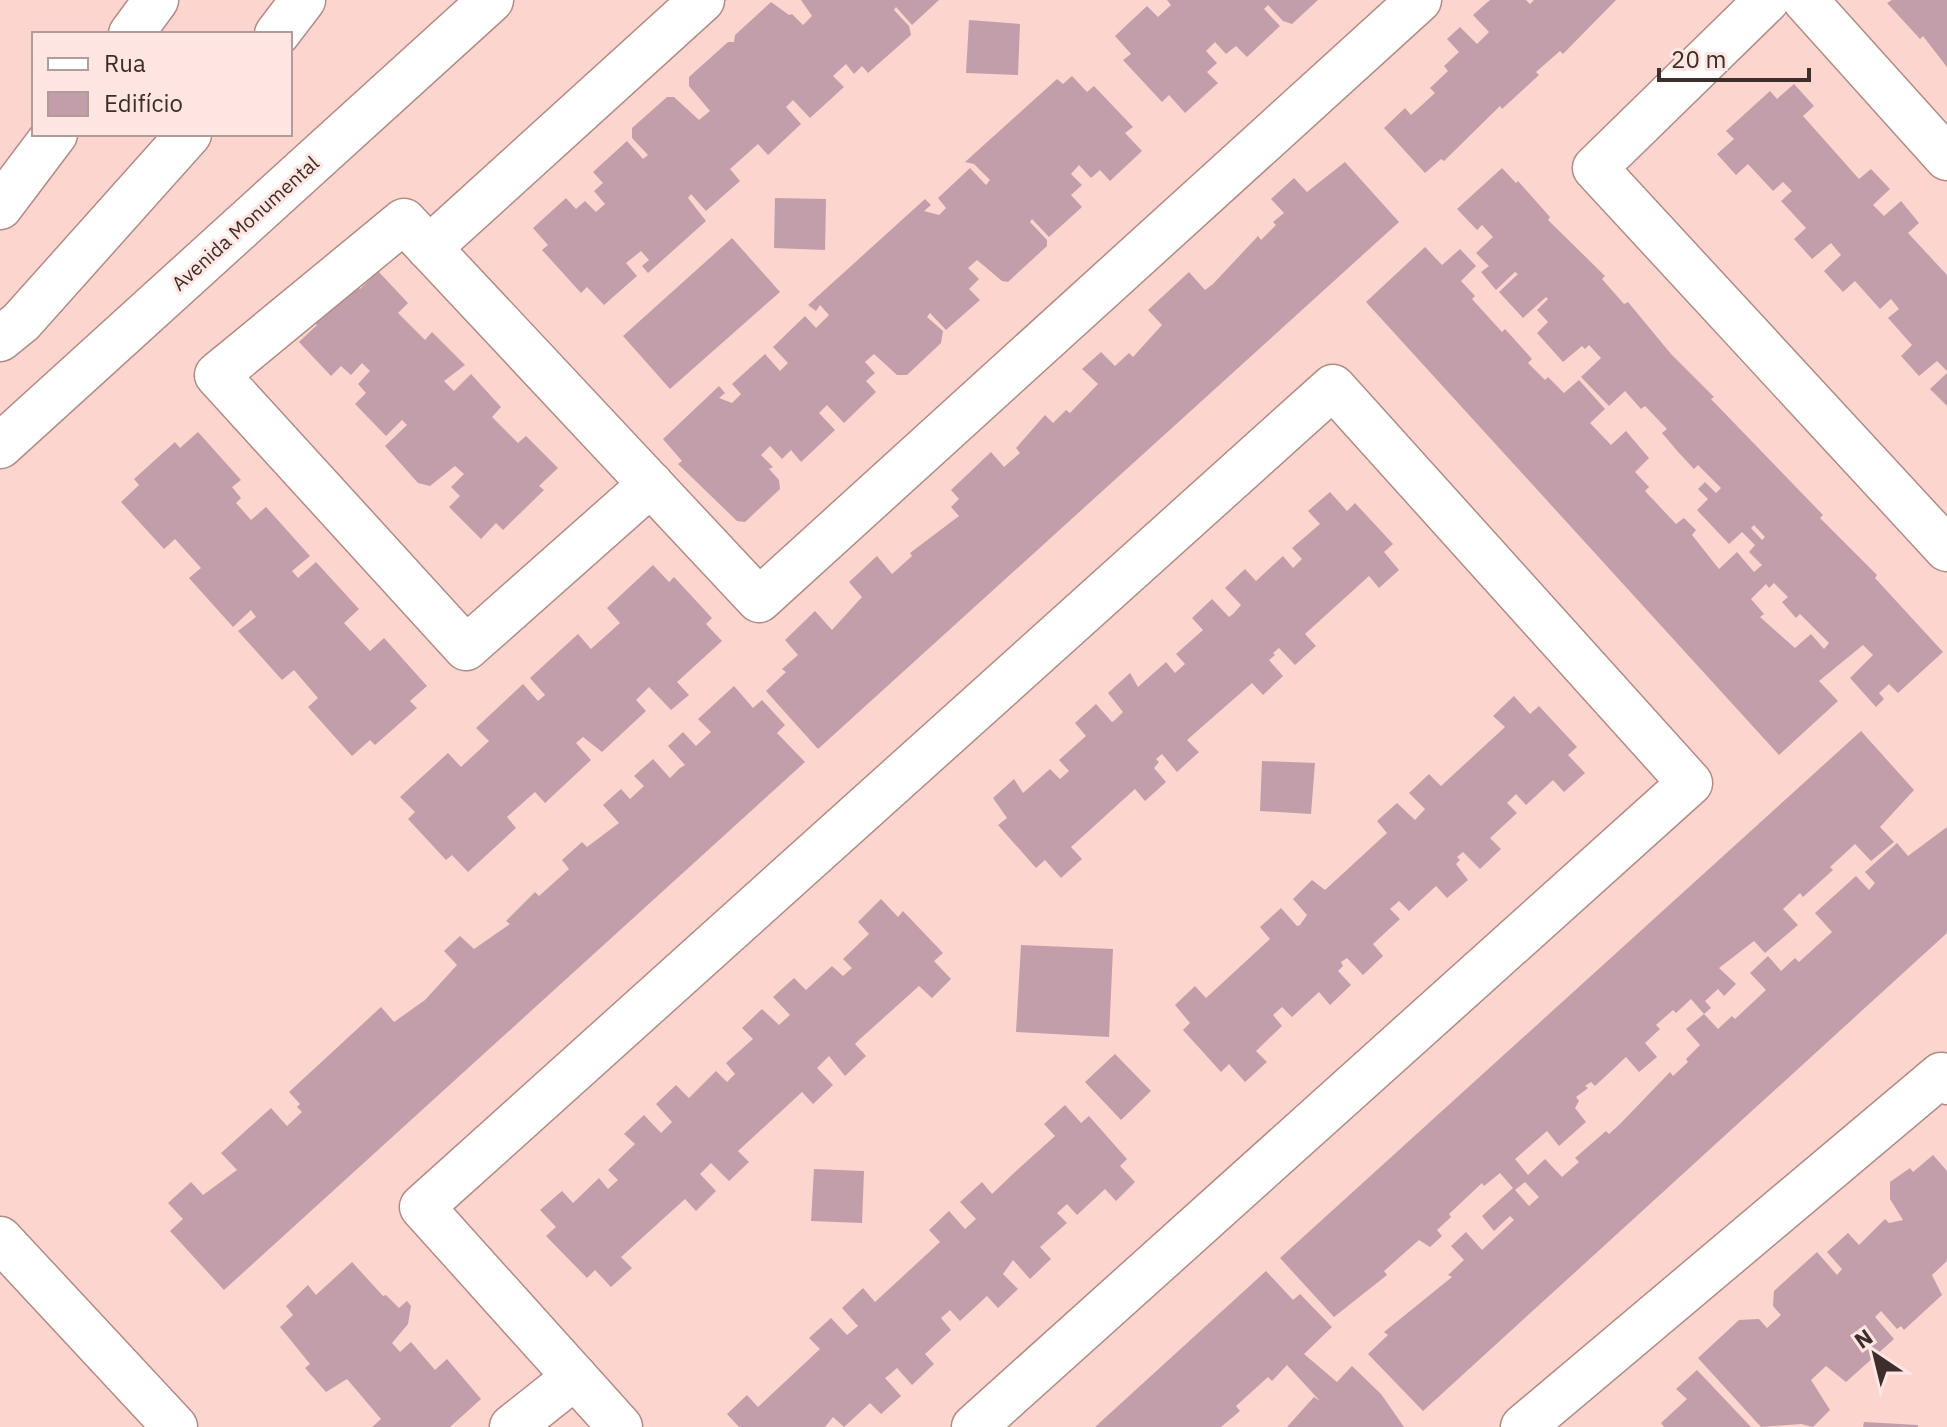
<svg xmlns="http://www.w3.org/2000/svg" width="1947" height="1427" font-family="'IBM Plex Sans',sans-serif">
	<style>
		.building { fill: #c29eaa; fill-rule: evenodd }
		.lines { fill: none; stroke-linecap: round; stroke-linejoin: round }
		.minor-casing { stroke: #b08c85; stroke-width: 47 }
		.minor { stroke: #fff; stroke-width: 44 }
		.labels { text-anchor: middle; dominant-baseline: central; stroke-width: 6; stroke-linejoin: round; paint-order: stroke }
		.street-label { font-size: 20px; fill: #3d2e2b; stroke: #ffe6e2 }
	</style>
	<rect width="100%" height="100%" fill="#fcd5ce"/>
	<!-- building -->
	<g class="building">
		<polygon points="801,0 939,0 912,25 896,7 894,10 909,26 911,35 868,73 862,66 854,74 846,64 833,76 844,87 810,118 793,100 786,107 801,124 768,155 758,144 730,169 740,181 706,211 691,194 688,198 706,221 648,273 642,266 649,260 641,251 626,263 637,276 604,305 587,287 581,293 542,250 548,245 533,228 566,198 576,209 585,201 596,212 605,204 594,191 603,183 593,172 627,141 643,159 648,155 632,138 632,128 667,97 674,97 699,120 710,111 689,86 689,77 728,42 734,42 735,35 771,2 789,15 792,14 803,25 812,16"/>
		<polygon points="1167,0 1318,0 1292,24 1283,21 1268,5 1264,9 1280,26 1247,57 1236,46 1226,54 1215,42 1206,51 1217,63 1207,72 1218,83 1185,113 1169,95 1162,102 1123,60 1131,54 1115,36 1147,6 1158,17 1171,5"/>
		<polygon points="1490,0 1526,0 1530,4 1534,0 1616,0 1563,54 1560,51 1536,72 1539,75 1502,109 1500,106 1444,161 1441,159 1425,173 1384,128 1405,108 1411,115 1435,93 1430,88 1448,71 1444,66 1459,52 1447,39 1460,27 1477,44 1489,32 1473,15"/>
		<polygon points="1892,0 1947,0 1947,67 1923,36 1920,39 1887,3"/>
		<polygon points="969,20 1020,24 1018,75 966,73"/>
		<polygon points="1072,76 1087,92 1094,86 1133,127 1125,133 1142,151 1110,181 1100,170 1091,178 1079,165 1071,174 1082,185 1071,195 1082,207 1049,237 1032,219 1030,222 1047,240 1047,246 1008,282 1002,281 977,260 968,268 979,279 969,289 980,300 946,330 930,313 927,317 943,331 941,343 907,375 897,375 874,354 865,362 875,373 866,381 876,392 844,423 827,405 819,413 835,430 801,462 791,450 782,459 770,446 761,455 773,467 769,469 779,480 780,489 745,522 737,521 678,464 682,461 663,439 719,386 725,393 719,398 732,403 741,394 732,384 765,354 780,371 788,363 773,347 805,316 816,328 829,315 820,305 816,311 808,305 925,199 931,205 924,211 939,215 946,208 938,198 970,168 986,185 990,180 974,164 965,162 1057,79 1063,84"/>
		<polygon points="1794,84 1814,106 1803,116 1859,179 1871,169 1890,189 1873,205 1884,216 1901,201 1919,223 1908,233 1947,275 1947,371 1937,361 1919,376 1901,356 1912,345 1888,318 1899,309 1891,299 1880,309 1855,281 1843,292 1824,271 1841,255 1831,243 1812,259 1794,239 1806,228 1781,201 1792,191 1783,182 1773,191 1748,164 1736,175 1717,154 1734,139 1726,131 1770,91 1777,99"/>
		<polygon points="1345,162 1399,222 818,749 766,691 786,672 782,669 798,655 785,640 815,611 832,630 862,597 849,582 877,556 892,574 912,556 910,553 959,516 951,507 959,499 951,490 991,452 1004,467 1020,453 1016,448 1045,415 1053,423 1066,410 1070,413 1098,384 1082,369 1101,352 1115,366 1129,353 1133,357 1162,325 1148,310 1189,272 1205,290 1213,284 1258,236 1261,240 1276,225 1273,222 1284,213 1271,199 1294,178 1307,192"/>
		<path d="M1502 168 1516 183 1518 181 1550 217 1548 220 1605 276 1602 279 1624 304 1628 302 1671 354 1714 397 1711 399 1823 515 1820 518 1877 575 1875 578 1943 652 1898 693 1889 684 1879 693 1884 699 1876 707 1850 678 1873 655 1863 645 1819 681 1838 701 1779 755 1366 302 1425 247 1442 265 1460 249 1476 266 1461 281 1475 296 1472 299 1502 332 1505 329 1532 359 1528 363 1545 380 1548 377 1564 393 1579 380 1605 409 1590 423 1611 445 1626 431 1649 458 1635 472 1649 487 1645 491 1676 524 1684 518 1696 530 1692 535 1719 569 1737 552 1754 572 1762 565 1749 552 1755 545 1742 532 1729 544 1697 510 1708 499 1698 489 1705 482 1716 493 1721 488 1698 465 1694 469 1679 453 1662 433 1667 429 1645 406 1641 409 1625 391 1609 406 1581 377 1601 358 1589 345 1585 349 1582 346 1563 362 1537 333 1548 322 1537 310 1548 299 1546 297 1523 318 1499 292 1518 274 1515 272 1496 290 1481 272 1489 266 1476 253 1493 237 1482 225 1477 230 1457 209ZM1754 525 1765 537 1762 540 1751 528ZM1774 583 1788 597 1782 602 1796 618 1800 614 1829 643 1824 649 1811 634 1795 648 1760 617 1764 614 1751 599 1766 584 1769 588Z"/>
		<polygon points="775,198 826,199 825,250 774,248"/>
		<polygon points="732,238 780,292 670,389 623,336"/>
		<polygon points="378,271 408,303 398,313 425,340 432,332 465,365 444,381 454,391 471,374 501,407 492,417 518,443 526,436 558,468 539,486 544,490 503,530 496,523 481,539 449,507 460,496 451,487 464,474 455,466 430,486 418,483 385,446 407,425 402,420 386,436 355,404 366,393 358,384 370,371 362,363 351,375 341,366 331,376 299,342 317,325 311,319 352,280 360,289"/>
		<polygon points="1947,373 1947,406 1930,389"/>
		<polygon points="198,432 241,480 232,487 241,498 236,503 251,520 266,507 310,556 292,571 298,578 316,562 359,609 344,623 370,651 384,638 427,686 410,701 417,708 375,745 370,740 352,756 308,707 318,698 294,670 282,680 238,631 256,617 251,610 233,627 189,578 201,568 175,539 164,549 121,502 139,485 134,479 175,442 180,448"/>
		<polygon points="1330,492 1347,511 1355,503 1393,544 1384,552 1399,570 1379,588 1369,576 1305,634 1316,646 1295,665 1279,648 1273,653 1275,655 1269,660 1283,676 1263,695 1252,683 1187,740 1199,752 1177,772 1162,754 1156,759 1159,762 1154,768 1166,782 1145,801 1135,789 1071,847 1082,859 1061,878 1045,860 1036,868 998,825 1007,818 993,798 1014,779 1023,793 1050,769 1060,779 1069,771 1059,760 1086,736 1075,723 1096,704 1112,722 1115,720 1123,712 1108,693 1130,673 1138,687 1166,662 1175,673 1185,664 1176,654 1203,630 1192,618 1212,599 1229,617 1233,614 1241,605 1225,588 1245,569 1256,581 1283,556 1293,568 1302,559 1292,548 1320,524 1308,511"/>
		<polygon points="653,565 669,582 674,577 712,618 706,624 722,641 677,682 689,695 671,710 649,687 636,700 646,711 602,752 583,737 576,743 591,760 545,803 535,792 507,817 516,828 468,872 452,855 446,860 408,819 415,812 400,797 448,753 461,767 489,741 476,728 523,684 538,701 545,695 530,678 578,634 591,649 620,623 607,608"/>
		<polygon points="734,686 753,708 762,700 785,725 777,733 805,762 224,1290 170,1231 183,1219 168,1203 191,1182 203,1195 237,1170 221,1153 271,1108 287,1126 302,1112 297,1107 300,1104 289,1092 381,1007 394,1022 425,1000 457,965 444,951 460,936 474,949 510,924 506,921 535,892 539,896 569,869 562,860 582,842 587,847 619,823 603,805 621,789 630,799 644,786 634,776 653,759 670,778 680,768 685,765 668,746 683,732 696,746 711,732 698,719"/>
		<polygon points="1514,696 1530,714 1539,706 1577,747 1568,755 1585,773 1564,792 1553,780 1526,805 1516,794 1507,803 1517,813 1490,838 1501,849 1480,869 1463,852 1457,857 1460,860 1456,864 1468,880 1447,898 1436,886 1409,911 1399,901 1390,909 1400,919 1373,944 1383,956 1363,975 1347,958 1341,962 1343,966 1338,971 1351,985 1330,1005 1319,992 1292,1017 1282,1007 1273,1015 1282,1026 1256,1051 1267,1062 1245,1082 1229,1064 1221,1072 1183,1030 1190,1023 1175,1005 1195,986 1206,998 1270,939 1260,927 1281,908 1297,926 1300,925 1307,915 1293,899 1312,880 1325,890 1387,833 1377,821 1397,803 1415,820 1425,809 1409,793 1429,774 1441,786 1505,727 1493,716"/>
		<path d="M1861 731 1914 790 1880 827 1894 842 1871 861 1855 844 1830 867 1833 870 1803 897 1800 893 1783 909 1798 925 1765 953 1754 941 1719 968 1736 984 1724 996 1718 989 1705 1001 1711 1008 1704 1014 1691 999 1676 1013 1673 1010 1656 1025 1660 1029 1645 1043 1657 1057 1639 1072 1626 1057 1595 1086 1591 1082 1585 1086 1588 1088 1576 1097 1579 1101 1575 1108 1586 1122 1559 1146 1547 1131 1515 1159 1528 1175 1545 1159 1562 1177 1579 1162 1575 1158 1606 1131 1609 1134 1621 1123 1670 1072 1673 1076 1688 1062 1686 1059 1700 1045 1686 1029 1704 1014 1718 1029 1732 1016 1735 1019 1766 990 1750 973 1768 956 1781 971 1795 958 1799 962 1832 932 1815 913 1856 876 1869 890 1875 883 1865 872 1897 843 1908 856 1947 827V933L1423 1411 1368 1354 1388 1335 1384 1332 1452 1277 1448 1275 1464 1260 1451 1246 1466 1232 1482 1250 1514 1220 1510 1216 1494 1231 1482 1216 1513 1188 1500 1173 1484 1186 1482 1183 1449 1214 1451 1217 1437 1230 1442 1236 1430 1247 1419 1240 1384 1271 1387 1275 1334 1317 1280 1258ZM1525 1182 1539 1197 1529 1206 1515 1190Z"/>
		<polygon points="1262,761 1315,763 1311,814 1260,811"/>
		<polygon points="881,899 898,917 903,911 943,953 934,961 951,979 932,998 919,986 860,1039 855,1044 866,1056 845,1076 829,1056 817,1068 833,1085 813,1104 802,1092 738,1151 749,1162 729,1181 711,1163 700,1174 716,1191 696,1211 685,1199 664,1218 621,1257 632,1268 611,1287 595,1270 587,1278 546,1236 556,1227 540,1210 562,1191 573,1203 599,1178 608,1189 618,1180 608,1170 635,1144 624,1134 644,1115 661,1133 672,1122 656,1104 676,1085 689,1098 716,1071 727,1082 735,1074 726,1063 753,1039 742,1028 762,1009 779,1025 790,1015 773,997 794,978 806,990 832,966 843,976 852,968 843,959 869,934 858,922"/>
		<polygon points="1021,945 1113,949 1109,1037 1016,1032"/>
		<polygon points="1115,1054 1151,1091 1121,1120 1085,1082"/>
		<polygon points="1065,1105 1081,1123 1089,1116 1127,1159 1120,1166 1135,1182 1116,1201 1105,1189 1077,1215 1067,1204 1057,1213 1067,1223 1040,1247 1051,1259 1030,1279 1013,1260 1003,1274 1018,1289 998,1308 987,1296 960,1321 950,1310 941,1318 951,1330 925,1354 934,1364 912,1385 897,1368 889,1375 885,1378 901,1396 881,1414 870,1403 844,1427 833,1417 825,1427 739,1427 727,1414 747,1395 758,1407 820,1349 809,1338 831,1318 847,1335 858,1326 842,1308 863,1288 875,1302 900,1279 940,1242 929,1230 949,1211 965,1229 976,1219 960,1202 982,1182 992,1194 1015,1172 1055,1136 1044,1124"/>
		<polygon points="1933,1155 1947,1171 1947,1261 1932,1275 1942,1295 1904,1330 1901,1326 1897,1329 1881,1311 1875,1317 1894,1339 1846,1382 1826,1366 1811,1380 1830,1410 1813,1427 1801,1424 1761,1427 1698,1358 1739,1320 1759,1319 1767,1328 1781,1315 1773,1306 1774,1291 1817,1252 1837,1275 1842,1269 1827,1252 1848,1233 1859,1245 1885,1219 1889,1223 1903,1220 1890,1199 1890,1182 1910,1168 1913,1172"/>
		<polygon points="814,1169 864,1171 862,1223 811,1221"/>
		<polygon points="352,1262 383,1296 386,1295 399,1308 407,1301 411,1306 408,1324 392,1343 400,1352 411,1342 435,1370 447,1359 481,1399 450,1427 372,1427 381,1419 347,1379 326,1392 305,1368 310,1364 280,1327 293,1315 286,1306 308,1285 316,1295"/>
		<polygon points="1266,1271 1293,1300 1300,1294 1332,1327 1304,1354 1337,1382 1352,1366 1381,1394 1404,1427 1287,1427 1314,1397 1320,1401 1287,1365 1272,1381 1268,1377 1236,1406 1240,1411 1221,1427 1095,1427"/>
		<polygon points="1697,1370 1751,1427 1664,1427 1661,1423 1687,1399 1676,1389"/>
		<polygon points="1864,1422 1918,1425 1918,1427 1863,1427"/>
	</g>
	<g class="lines">
		<defs>
			<g id="minor">
				<polyline points="1767,0 1595,168 1947,549"/>
				<polyline points="1805,0 1947,158"/>
				<polyline points="131,34 156,0"/>
				<polyline points="277,34 303,0"/>
				<polyline points="0,207 55,134"/>
				<polyline points="429,248 702,0"/>
				<polyline points="0,339 21,322 189,134"/>
				<polyline points="0,446 491,0"/>
				<polyline points="651,484 466,648 217,375 404,221 759,600 1419,0"/>
				<polyline points="0,1239 175,1427"/>
				<polyline points="512,1427 575,1377"/>
				<polyline points="620,1427 422,1207 1333,387 1690,783 974,1427"/>
				<polyline points="1523,1427 1941,1075 1947,1082"/>
			</g>
		</defs>
		<!-- minor casing -->
		<use href="#minor" class="minor-casing"/>
		<!-- minor -->
		<use href="#minor" class="minor"/>
	</g>
	<g class="labels">
		<!-- street labels -->
		<g class="street-label">
			<text transform="translate(245 223) rotate(-42)">Avenida Monumental</text>
		</g>
	</g>
	<!-- legend -->
	<rect x="32" y="32" width="260" height="104" fill="#ffe6e2" stroke="#b19c99" stroke-width="2"/>
	<rect x="48" y="58" width="40" height="12" fill="#ffffff" stroke="#b19c99" stroke-width="2"/>
	<text x="104" y="72" font-size="24" fill="#3d2e2b">Rua</text>
	<rect x="48" y="92" width="40" height="24" fill="#c29eaa" stroke="#b19c99" stroke-width="2"/>
	<text x="104" y="112" font-size="24" fill="#3d2e2b">Edifício</text>
	<!-- north arrow -->
	<g transform="translate(1875 1355) rotate(325)" stroke="#ffe6e2" stroke-width="6" paint-order="stroke">
	<path d="M0-6L14 30L0 20L-14 30Z" fill="#3d2e2b"/>
	<text y="-12" font-size="22" font-weight="bold" text-anchor="middle" fill="#3d2e2b">N</text>
	</g>
	<!-- scale -->
	<path d="M1659 68v12h150v-12" fill="none" stroke="#3d2e2b" stroke-width="4"/>
	<text x="1671" y="68" font-size="24" fill="#3d2e2b" stroke="#ffe6e2" stroke-width="6" paint-order="stroke">20 m</text>
</svg>
